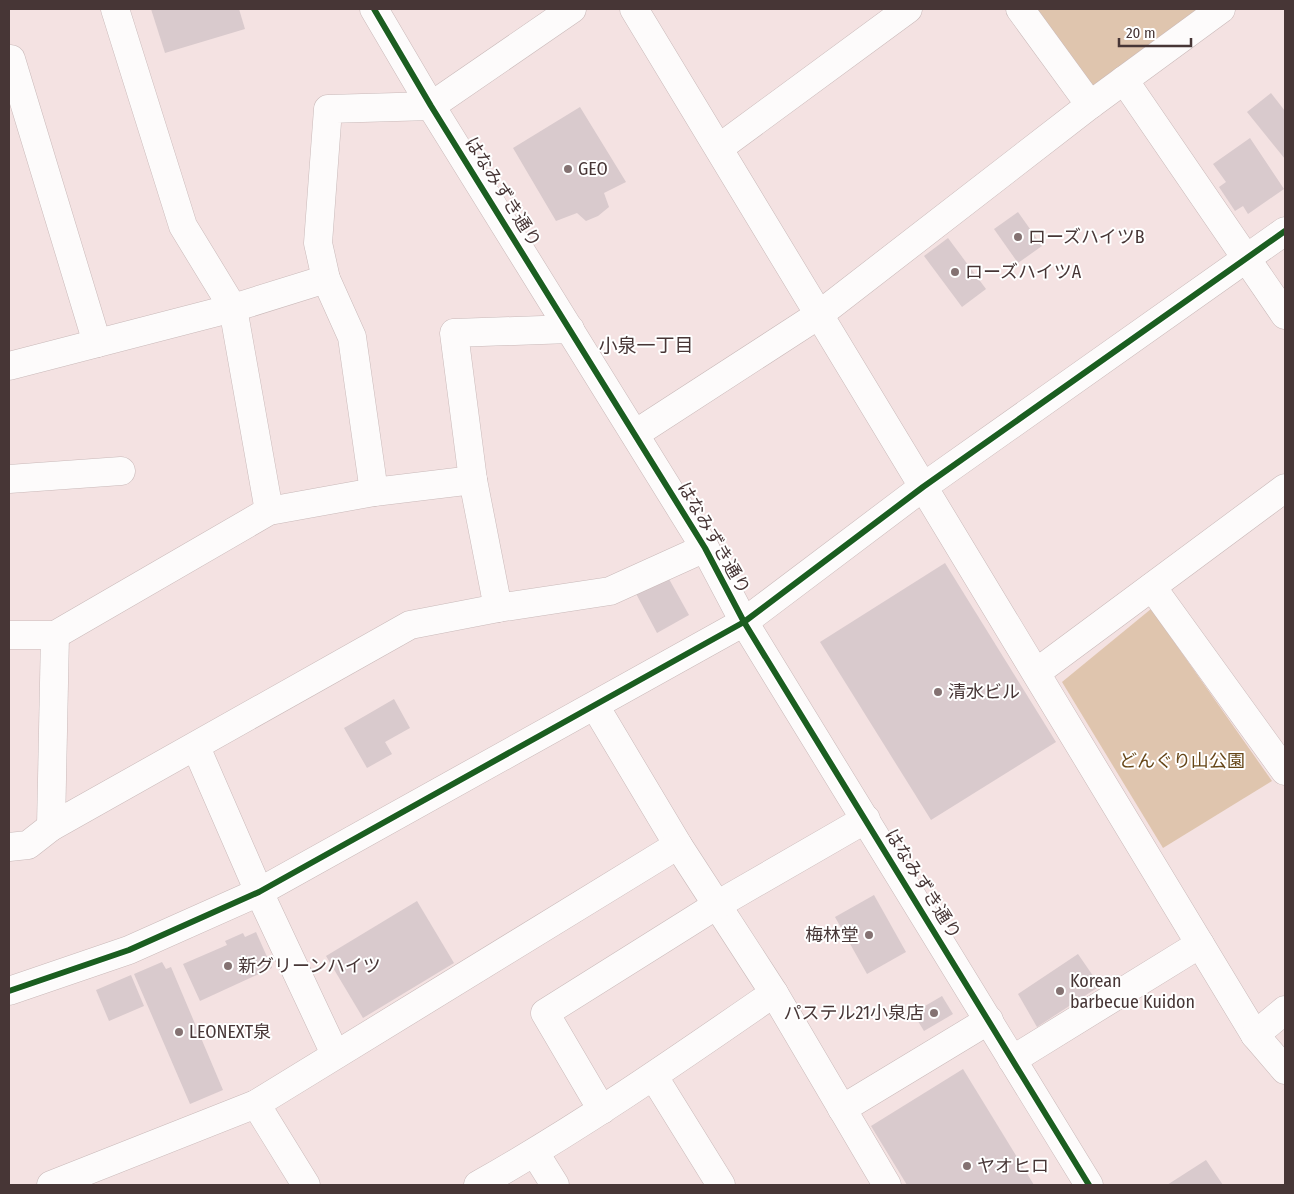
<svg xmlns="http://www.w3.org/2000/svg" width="1294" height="1194" font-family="'Fira Sans Condensed','Noto Sans JP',sans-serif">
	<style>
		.green { fill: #dfc5ae }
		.building { fill: #d9cacd }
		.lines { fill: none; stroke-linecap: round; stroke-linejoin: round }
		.minor-casing { stroke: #c9b9b9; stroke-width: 29 }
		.minor { stroke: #fdfbfb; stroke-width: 28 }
		.cycleway-casing { stroke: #fff; stroke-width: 9 }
		.cycleway { stroke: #1b5e20; stroke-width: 6 }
		.poi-dot { fill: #847272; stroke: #fff; stroke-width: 2 }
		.labels { text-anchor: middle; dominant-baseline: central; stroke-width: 4; stroke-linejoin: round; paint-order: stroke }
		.poi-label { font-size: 18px; fill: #473636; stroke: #fff; text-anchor: start }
		.street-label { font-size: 18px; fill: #473636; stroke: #fff }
		.park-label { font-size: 18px; fill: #664618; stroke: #fff }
		.neighbourhood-label { font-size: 19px; fill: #473636; stroke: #fff }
	</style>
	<rect width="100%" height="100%" fill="#f4e2e2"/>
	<!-- green -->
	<g class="green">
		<polygon points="1028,9 1205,9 1098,89 1085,88"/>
		<polygon points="1151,609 1272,781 1163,848 1062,682"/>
	</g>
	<!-- building -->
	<g class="building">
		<polygon points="151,9 239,9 245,29 165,53"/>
		<polygon points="1271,93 1285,111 1285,159 1247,112"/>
		<polygon points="580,107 626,182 604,193 609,207 598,216 586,221 577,213 556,221 513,148"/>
		<polygon points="1250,138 1284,189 1248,214 1243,206 1235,211 1219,187 1226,182 1213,164"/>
		<polygon points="1018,212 1042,246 1018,263 994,229"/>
		<polygon points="948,238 986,289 962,307 924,256"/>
		<polygon points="945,563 1056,742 931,820 820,642"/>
		<polygon points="664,570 689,615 657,633 633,588"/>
		<polygon points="394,699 410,728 385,742 392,754 367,768 344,728"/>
		<polygon points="874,895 906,952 867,974 835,917"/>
		<polygon points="417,901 454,963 363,1018 326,956"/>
		<polygon points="256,932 272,968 200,1001 183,964 227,945 225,941 243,933 245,937"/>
		<polygon points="1078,954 1100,986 1037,1027 1018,994"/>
		<polygon points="162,962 166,969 171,967 223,1090 190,1104 134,974"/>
		<polygon points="131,975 144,1006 109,1021 96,990"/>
		<polygon points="942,996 953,1014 924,1031 913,1013"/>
		<polygon points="963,1069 1034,1185 907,1185 871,1126"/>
		<polygon points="1206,1160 1223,1185 1167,1185"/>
	</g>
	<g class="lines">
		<defs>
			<g id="minor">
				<polyline points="115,9 183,226 233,308 269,511"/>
				<polyline points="374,9 431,106 705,548 744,622 1089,1185"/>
				<polyline points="634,9 1255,1035 1285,1070"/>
				<polyline points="1020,9 1090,105"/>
				<polyline points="9,59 11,59 97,343"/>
				<polyline points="1124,80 1285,315"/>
				<polyline points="719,148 908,9"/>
				<polyline points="9,366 233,308 326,279"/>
				<polyline points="635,434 820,314 1090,105 1221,9"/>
				<polyline points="9,479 121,471"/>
				<polyline points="374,492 352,337 326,279 318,243 328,109 431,106 572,9"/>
				<polyline points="1152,587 1285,771"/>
				<polyline points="498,608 473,480 454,333 570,329"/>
				<polyline points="9,635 55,635 269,511 374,492 473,480"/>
				<polyline points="1037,672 1285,488"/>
				<polyline points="595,706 678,845 774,993 887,1185"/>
				<polyline points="196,747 259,892 335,1054"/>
				<polyline points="51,827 55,635"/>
				<polyline points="9,847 28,845 51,827 410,625 498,608 610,591 705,548"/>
				<polyline points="9,991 129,950 259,892 744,622 923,487 1285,231"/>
				<polyline points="1255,1035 1285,1010"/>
				<polyline points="1012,1060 1200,944"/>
				<polyline points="654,1077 721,1185"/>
				<polyline points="256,1104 306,1185"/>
				<polyline points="842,1109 989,1020"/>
				<polyline points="602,1110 545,1013 717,905 866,819"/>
				<polyline points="535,1153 555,1185"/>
				<polyline points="51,1185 256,1104 678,845"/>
				<path d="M478 1185C581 1127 677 1060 774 993"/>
			</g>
		</defs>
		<!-- minor casing -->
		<use href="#minor" class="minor-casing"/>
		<!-- minor -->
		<use href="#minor" class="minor"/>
		<defs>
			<g id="cycleway">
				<polyline points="374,9 431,106 705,548 744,622 1089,1185"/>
				<polyline points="9,991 129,950 259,892 744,622 923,487 1285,231"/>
			</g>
		</defs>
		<!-- cycleway casing -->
		<use href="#cycleway" class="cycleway-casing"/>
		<!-- cycleway -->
		<use href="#cycleway" class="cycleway"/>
	</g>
	<!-- markers -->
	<g class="poi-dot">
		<circle cx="568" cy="169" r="5"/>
		<circle cx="1018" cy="237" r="5"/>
		<circle cx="955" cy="272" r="5"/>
		<circle cx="938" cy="692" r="5"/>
		<circle cx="869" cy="935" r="5"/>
		<circle cx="228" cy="966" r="5"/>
		<circle cx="1060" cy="991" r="5"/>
		<circle cx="934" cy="1013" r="5"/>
		<circle cx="179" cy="1032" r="5"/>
		<circle cx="967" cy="1166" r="5"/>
	</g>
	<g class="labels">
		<!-- poi labels -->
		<g class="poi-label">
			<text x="578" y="169">GEO</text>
			<text x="1028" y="237">ローズハイツB</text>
			<text x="965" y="272">ローズハイツA</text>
			<text x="948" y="692">清水ビル</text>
			<text x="859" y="935" text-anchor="end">梅林堂</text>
			<text x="238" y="966">新グリーンハイツ</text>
			<text x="1070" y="981">Korean<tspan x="1070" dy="21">barbecue Kuidon</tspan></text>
			<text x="924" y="1013" text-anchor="end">パステル21小泉店</text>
			<text x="189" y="1032">LEONEXT泉</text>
			<text x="977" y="1166">ヤオヒロ</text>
		</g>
		<!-- street labels -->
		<g class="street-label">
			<text transform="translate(503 192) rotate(58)">はなみずき通り</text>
			<text transform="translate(714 538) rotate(60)">はなみずき通り</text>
			<text transform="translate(923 884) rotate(58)">はなみずき通り</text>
		</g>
		<!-- park labels -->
		<g class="park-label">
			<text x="1182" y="761">どんぐり山公園</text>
		</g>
		<!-- neighbourhood labels -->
		<g class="neighbourhood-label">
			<text x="646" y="345">小泉一丁目</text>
		</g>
	</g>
	<!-- border -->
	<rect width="1294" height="1194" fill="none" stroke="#473636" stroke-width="20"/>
	<!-- scale -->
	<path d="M1119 38v8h72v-8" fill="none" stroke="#473636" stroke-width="2.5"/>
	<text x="1126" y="38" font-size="15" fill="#473636" stroke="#ffffff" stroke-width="4" paint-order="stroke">20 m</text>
</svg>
